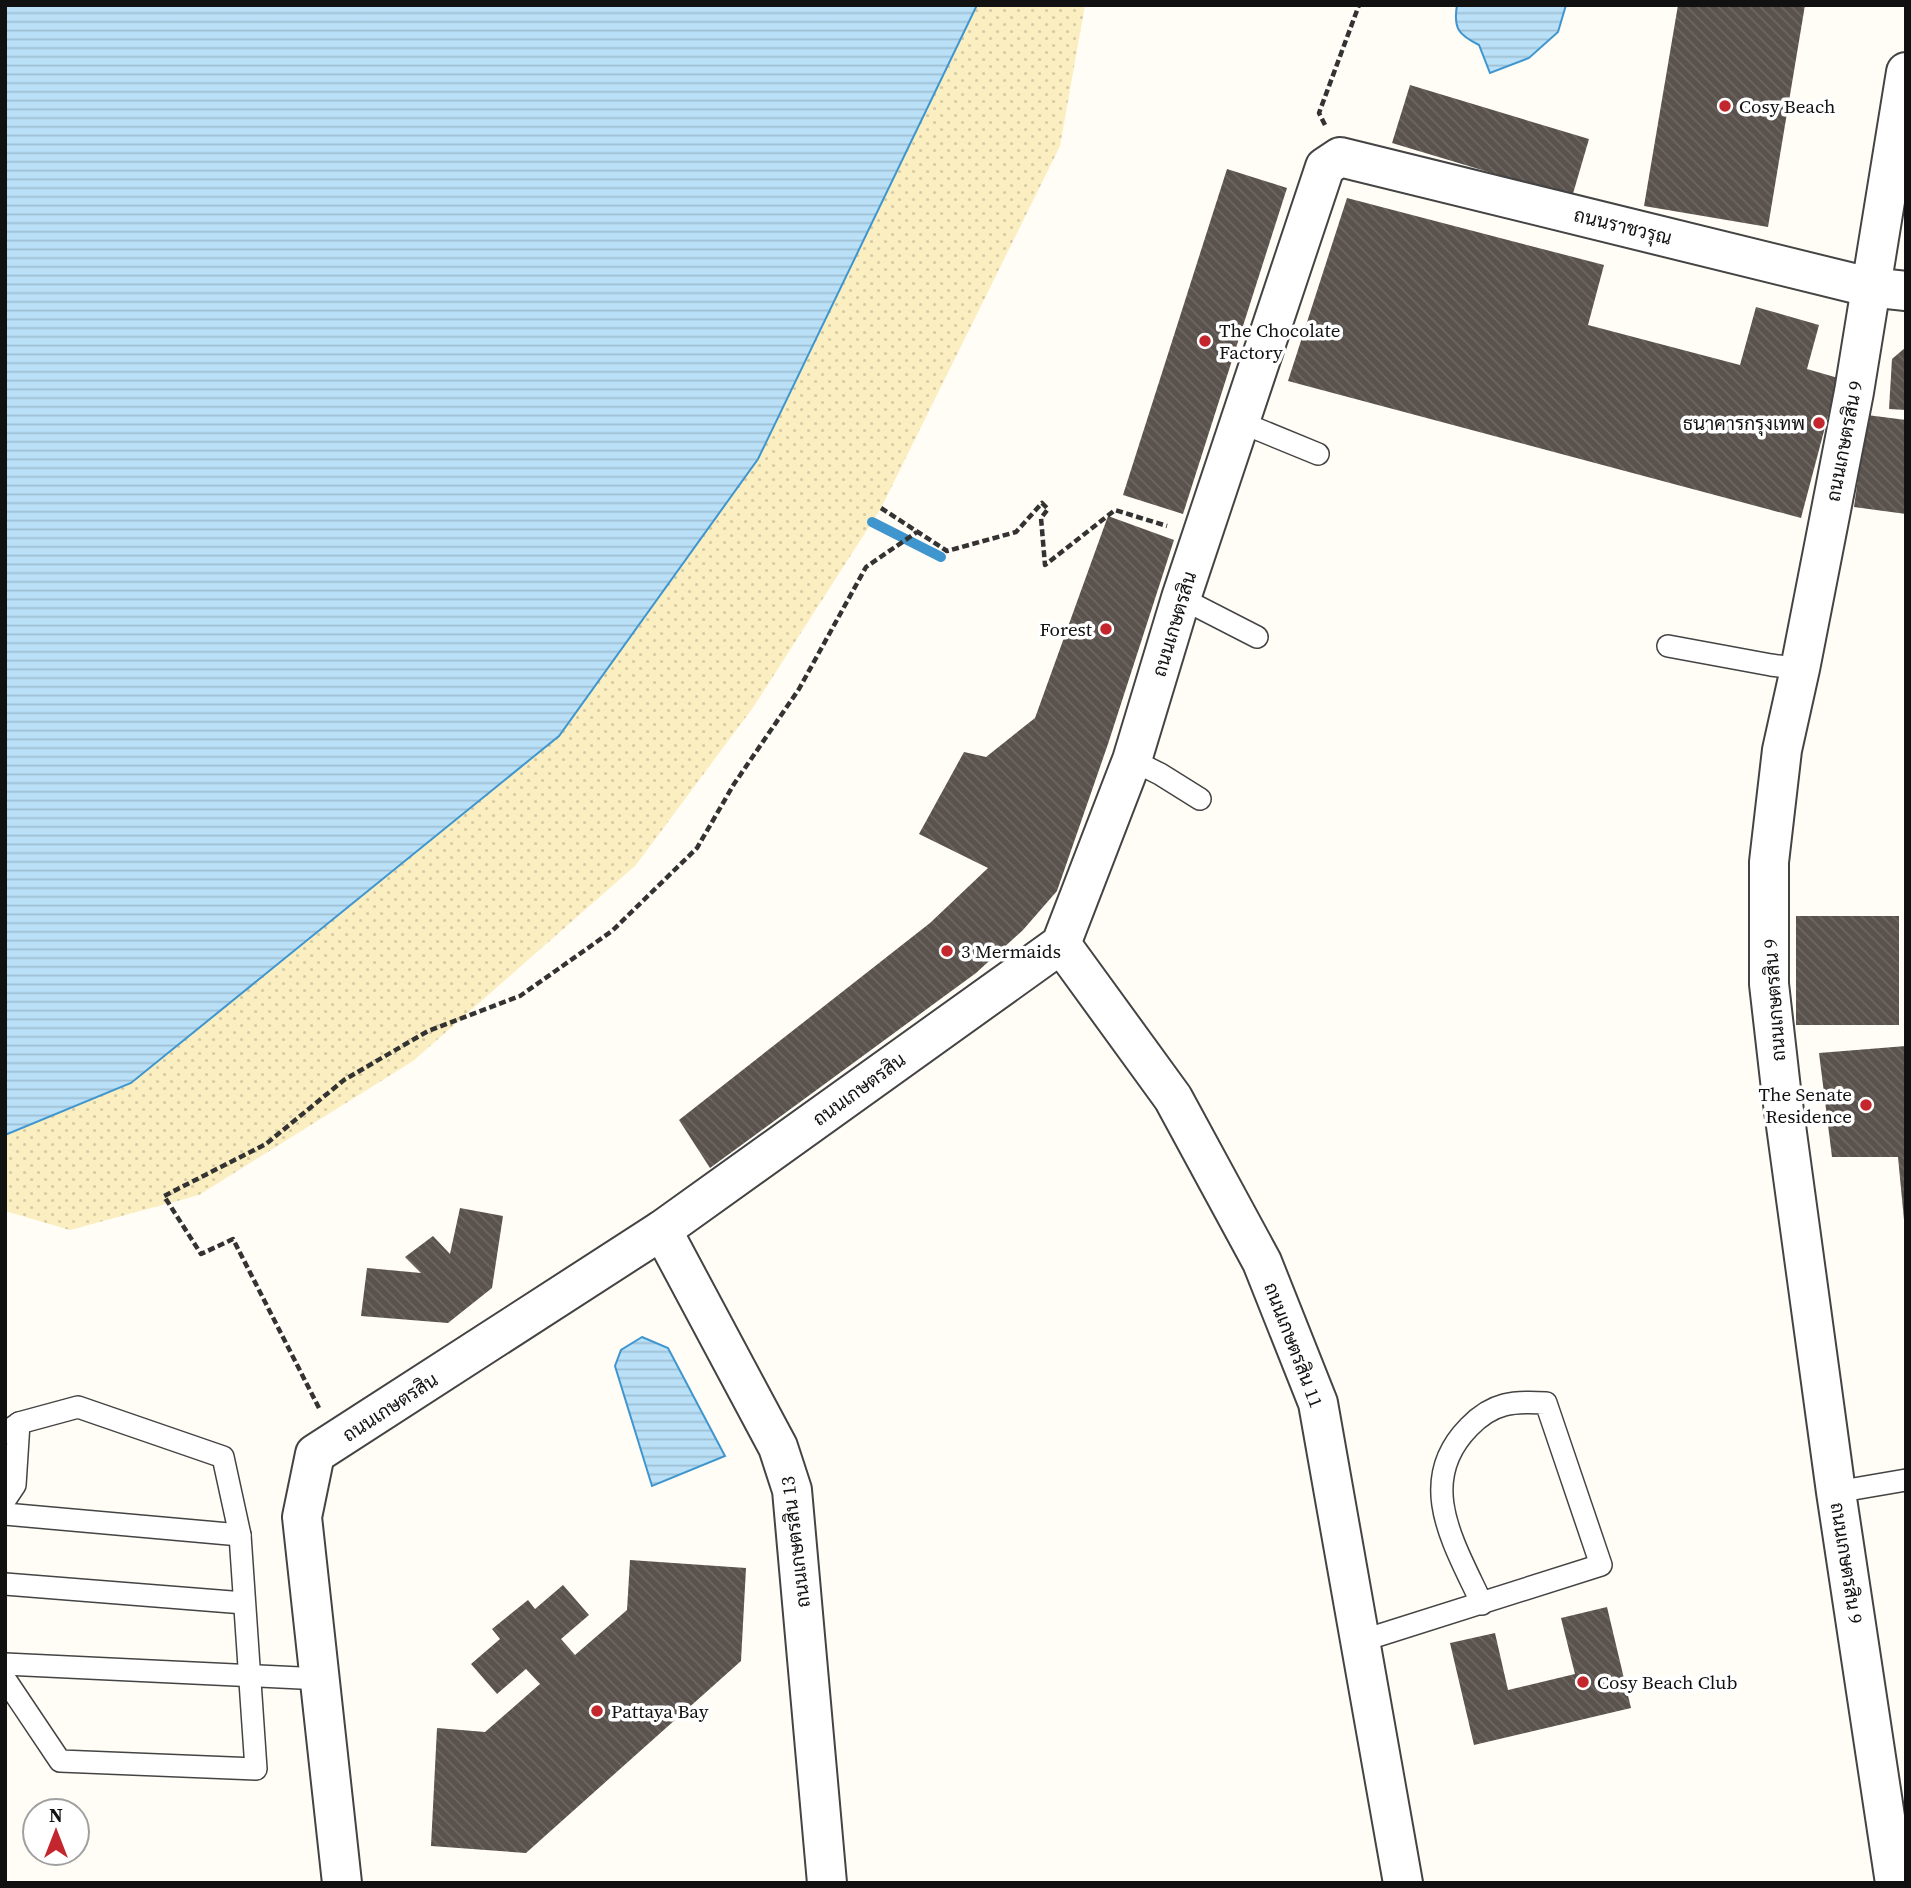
<svg xmlns="http://www.w3.org/2000/svg" width="1911" height="1888" font-family="'Source Serif 4',Sarabun,serif">
	<style>
		.sand { fill: url(#sand-dots) }
		.water { fill: url(#water-rules); stroke: #3f96cf; stroke-width: 2 }
		.lines { fill: none; stroke-linecap: round; stroke-linejoin: round }
		.stream { stroke: #3f96cf; stroke-width: 10 }
		.building { fill: url(#building-back-hatch) }
		.lane-casing { stroke: #444; stroke-width: 24 }
		.street-casing { stroke: #444; stroke-width: 42 }
		.path { stroke: #333; stroke-width: 4.5; stroke-dasharray: 7 3.5; stroke-linecap: butt }
		.lane { stroke: #fff; stroke-width: 21 }
		.street { stroke: #fff; stroke-width: 38 }
		.poi-dot { fill: #c4262e; stroke: #fff; stroke-width: 2.5 }
		.labels { text-anchor: middle; dominant-baseline: central; stroke-width: 7; stroke-linejoin: round; paint-order: stroke }
		.poi-label { font-size: 19px; fill: #111; stroke: #fff; text-anchor: start }
		.street-label { font-size: 19px; fill: #111; stroke: #fff }
	</style>
	<defs>
		<pattern id="sand-dots" width="8" height="8" patternUnits="userSpaceOnUse" patternTransform="scale(1.75)"><rect width="8" height="8" fill="#fbeec1"/><path d="M2 2h.1M6 6h.1" fill="none" stroke="#d6cba5" stroke-width="1.8" stroke-linecap="round"/></pattern>
		<pattern id="water-rules" width="6" height="5" patternUnits="userSpaceOnUse" patternTransform="scale(1.75)"><rect width="6" height="5" fill="#b9e0f7"/><path d="M0 2.5h6" fill="none" stroke="#9ebfd3"/></pattern>
		<pattern id="building-back-hatch" width="6" height="6" patternUnits="userSpaceOnUse" patternTransform="scale(1.75)"><rect width="6" height="6" fill="#5a524d"/><path d="M-1 5l2 2M0 0l6 6M5-1l2 2" fill="none" stroke="#6d6662"/></pattern>
	</defs>
	<rect width="100%" height="100%" fill="#fffdf5"/>
	<!-- sand -->
	<polygon class="sand" points="977,5 1085,5 1060,146 881,508 754,706 636,865 413,1061 199,1195 70,1230 5,1211 5,1135 131,1083 758,459"/>
	<!-- water -->
	<g class="water">
		<polygon points="5,5 977,5 758,459 559,736 131,1083 5,1135"/>
		<path d="M1457 5H1566L1558 32 1529 58 1490 73 1479 45C1459 35 1453 29 1457 5Z"/>
		<polygon points="642,1337 668,1348 725,1456 652,1486 615,1366 621,1350"/>
	</g>
	<g class="lines">
		<!-- stream -->
		<polyline class="stream" points="872,522 941,557"/>
	</g>
	<!-- building -->
	<g class="building">
		<polygon points="1678,5 1805,5 1768,227 1644,206"/>
		<polygon points="1410,85 1589,139 1572,197 1392,143"/>
		<polygon points="1227,169 1287,188 1183,514 1123,495"/>
		<polygon points="1347,198 1604,265 1588,325 1740,365 1756,307 1819,325 1807,369 1838,378 1801,518 1288,381"/>
		<polygon points="1906,347 1906,410 1889,409 1892,359"/>
		<polygon points="1867,415 1906,420 1906,514 1854,507"/>
		<polygon points="1108,516 1174,540 1108,744 1057,891 1023,930 976,973 710,1168 679,1120 930,923 988,868 919,834 964,752 986,757 1035,718"/>
		<rect x="1796" y="916" width="103" height="109"/>
		<polygon points="1906,1046 1906,1220 1904,1220 1898,1157 1832,1157 1819,1053"/>
		<polygon points="460,1208 503,1216 492,1288 448,1323 361,1316 367,1268 421,1273 405,1257 433,1236 450,1254"/>
		<polygon points="630,1560 746,1568 741,1661 526,1853 431,1846 437,1728 485,1732 540,1684 526,1669 497,1694 471,1664 500,1639 492,1629 528,1600 535,1609 563,1585 589,1615 561,1639 575,1655 627,1610"/>
		<polygon points="1607,1607 1631,1708 1474,1745 1450,1643 1495,1633 1508,1690 1575,1674 1561,1618"/>
	</g>
	<g class="lines">
		<defs>
			<g id="lane">
				<polyline points="1240,422 1318,454"/>
				<polyline points="1181,598 1257,637"/>
				<polyline points="1668,646 1771,665 1800,669"/>
				<polyline points="1132,760 1160,774 1200,799"/>
				<polyline points="5,1433 19,1423 78,1407 223,1457 240,1535 256,1769 60,1761 5,1679"/>
				<polyline points="1836,1492 1906,1480"/>
				<polyline points="5,1500 15,1485 19,1423"/>
				<polyline points="5,1514 240,1535"/>
				<polyline points="5,1584 244,1603"/>
				<path d="M1361 1641 1601 1565 1546 1403C1514 1401 1493 1402 1469 1427 1414 1483 1455 1545 1482 1604"/>
				<polyline points="5,1664 321,1679"/>
			</g>
			<g id="street">
				<polyline points="1061,944 1173,1098 1262,1262 1318,1403 1403,1883"/>
				<polyline points="662,1230 778,1447 792,1490 827,1883"/>
				<polyline points="342,1883 302,1517 315,1454 662,1230 1061,944 1132,760 1181,598 1325,167 1340,157 1869,287 1906,291"/>
				<polyline points="1895,1883 1836,1492 1781,1089 1769,984 1769,862 1782,750 1800,669 1854,392 1906,72"/>
			</g>
		</defs>
		<!-- lane casing -->
		<use href="#lane" class="lane-casing"/>
		<!-- street casing -->
		<use href="#street" class="street-casing"/>
		<!-- path -->
		<g class="path">
			<polyline points="1325,125 1319,113 1359,5"/>
			<polyline points="881,508 947,551 1016,532 1042,503 1048,509 1041,518 1045,565 1115,510 1167,526"/>
			<polyline points="319,1408 233,1239 201,1254 164,1196 266,1144 344,1080 428,1031 520,996 612,931 697,848 734,784 799,689 866,567 917,532"/>
		</g>
		<!-- lane -->
		<use href="#lane" class="lane"/>
		<!-- street -->
		<use href="#street" class="street"/>
	</g>
	<!-- markers -->
	<g class="poi-dot">
		<circle cx="1725" cy="106" r="7"/>
		<circle cx="1205" cy="341" r="7"/>
		<circle cx="1819" cy="423" r="7"/>
		<circle cx="1106" cy="629" r="7"/>
		<circle cx="947" cy="951" r="7"/>
		<circle cx="1866" cy="1105" r="7"/>
		<circle cx="1583" cy="1682" r="7"/>
		<circle cx="597" cy="1711" r="7"/>
	</g>
	<g class="labels">
		<!-- poi labels -->
		<g class="poi-label">
			<text x="1739" y="106">Cosy Beach</text>
			<text x="1219" y="330">The Chocolate<tspan x="1219" dy="22">Factory</tspan></text>
			<text x="1805" y="423" text-anchor="end">ธนาคารกรุงเทพ</text>
			<text x="1092" y="629" text-anchor="end">Forest</text>
			<text x="961" y="951">3 Mermaids</text>
			<text x="1852" y="1094" text-anchor="end">The Senate<tspan x="1852" dy="22">Residence</tspan></text>
			<text x="1597" y="1682">Cosy Beach Club</text>
			<text x="611" y="1711">Pattaya Bay</text>
		</g>
		<!-- street labels -->
		<g class="street-label">
			<text transform="translate(1623 226) rotate(14)">ถนนราชวรุณ</text>
			<text transform="translate(1844 441) rotate(-79)">ถนนเกษตรสิน 9</text>
			<text transform="translate(1174 624) rotate(-73)">ถนนเกษตรสิน</text>
			<text transform="translate(1774 1000) rotate(-94)">ถนนเกษตรสิน 9</text>
			<text transform="translate(859 1089) rotate(-36)">ถนนเกษตรสิน</text>
			<text transform="translate(1294 1345) rotate(69)">ถนนเกษตรสิน 11</text>
			<text transform="translate(390 1407) rotate(-33)">ถนนเกษตรสิน</text>
			<text transform="translate(795 1542) rotate(-97)">ถนนเกษตรสิน 13</text>
			<text transform="translate(1847 1563) rotate(81)">ถนนเกษตรสิน 9</text>
		</g>
	</g>
	<!-- border -->
	<rect width="1911" height="1888" fill="none" stroke="#111111" stroke-width="14"/>
	<!-- north arrow -->
	<g transform="translate(56 1832)"><circle r="33" fill="#ffffff" stroke="#a0a0a0" stroke-width="2"/>
	<path d="M0-5L12 26L0 18L-12 26Z" fill="#c4262e"/>
	<text y="-10" font-size="19" font-weight="bold" text-anchor="middle" fill="#111111">N</text>
	</g>
</svg>
